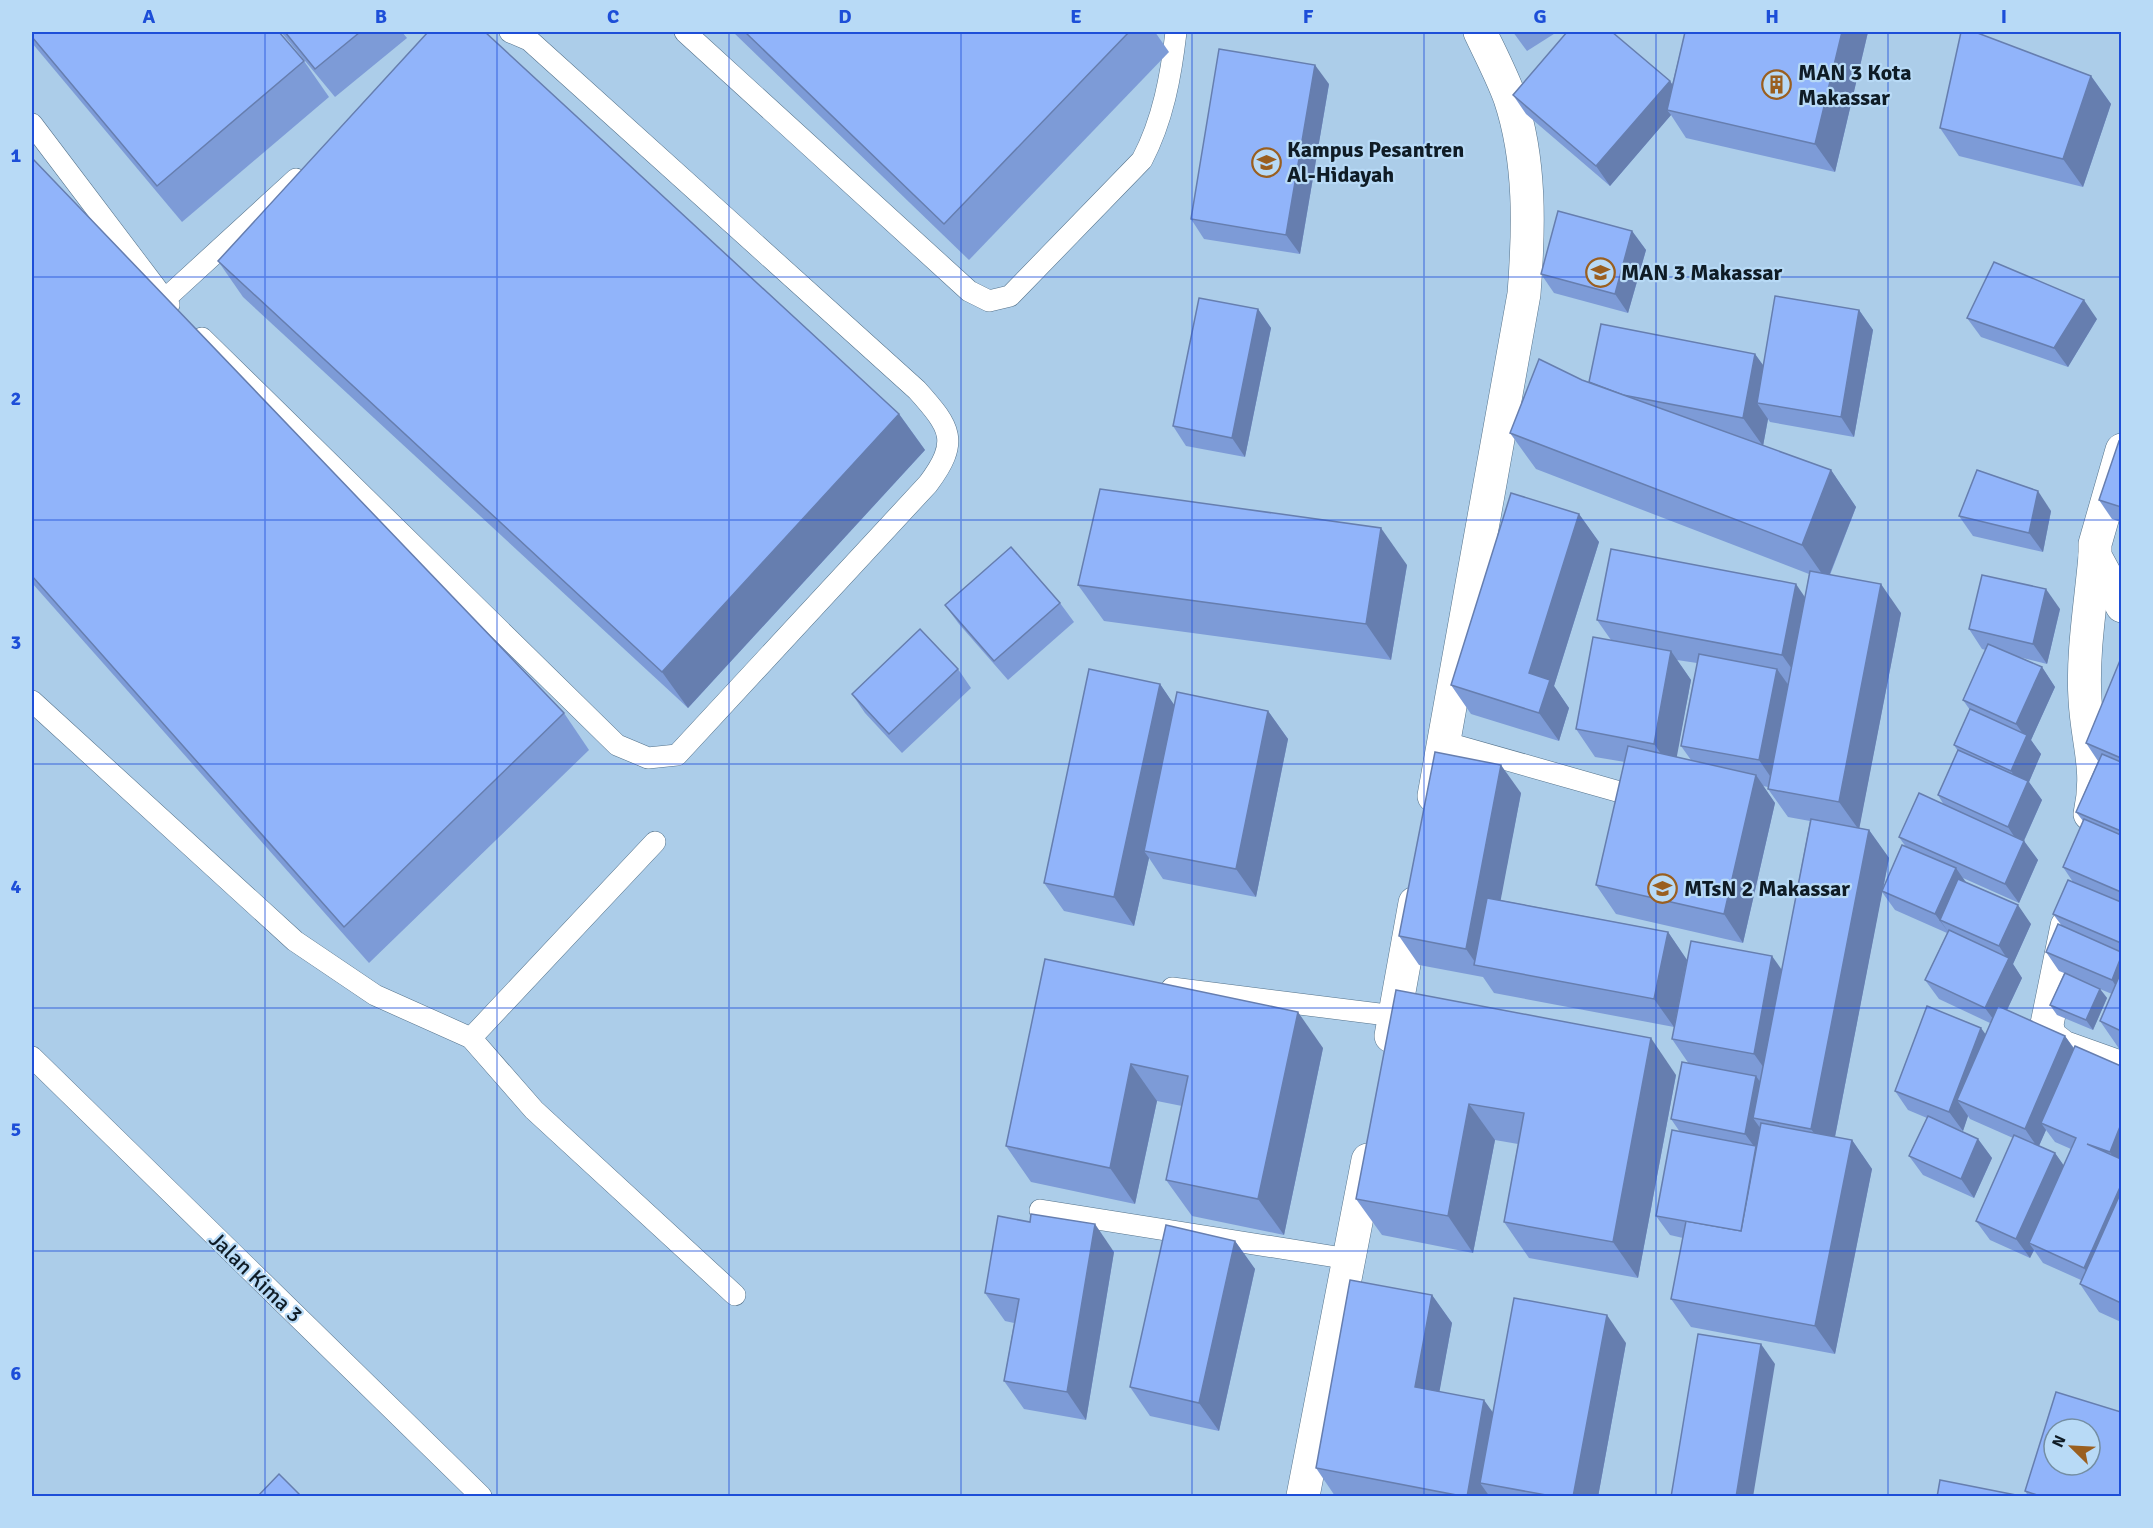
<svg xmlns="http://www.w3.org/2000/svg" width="2153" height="1528" font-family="Signika,sans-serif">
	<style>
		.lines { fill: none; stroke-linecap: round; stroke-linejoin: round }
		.lane-casing { stroke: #54728b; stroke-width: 22 }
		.street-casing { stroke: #54728b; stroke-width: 34 }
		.lane { stroke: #fff; stroke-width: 21 }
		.street { stroke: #fff; stroke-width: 33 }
		.wall { fill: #7d9bd7; fill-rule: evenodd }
		.shaded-wall { fill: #667eaf }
		.building { fill: #91b4fa; stroke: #667eaf; stroke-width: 1.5; fill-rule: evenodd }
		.grid { fill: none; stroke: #1d4ed8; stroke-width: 1.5; stroke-opacity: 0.55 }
		.labels { text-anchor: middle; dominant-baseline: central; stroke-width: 4.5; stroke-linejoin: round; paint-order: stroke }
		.poi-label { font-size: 22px; font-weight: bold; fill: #0f1c26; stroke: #b8daf6; text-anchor: start }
		.street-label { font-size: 22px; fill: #0f1c26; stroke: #b8daf6 }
		.neatline { fill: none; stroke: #1d4ed8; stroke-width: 2 }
		.grid-label { font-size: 20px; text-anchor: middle; font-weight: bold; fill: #1d4ed8 }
	</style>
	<rect width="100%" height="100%" fill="#accde9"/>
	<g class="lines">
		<defs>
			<g id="lane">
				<path d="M685 32 969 291 989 301 1010 296 1142 160C1163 120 1171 76 1176 32"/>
				<polyline points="32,124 169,305"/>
				<polyline points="164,300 296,179"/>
				<path d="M202 338 617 745 648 758 677 755 928 484C960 441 951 428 917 390L529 40 510 32"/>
				<polyline points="32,701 295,941 375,995 471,1038 534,1110 735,1295"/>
				<polyline points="1444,742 1620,792"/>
				<polyline points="1172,988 1395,1016"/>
				<polyline points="471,1038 655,842"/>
				<polyline points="32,1057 481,1496"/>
				<polyline points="1040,1210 1349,1259"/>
			</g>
			<g id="street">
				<polyline points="2122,450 2095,544 2095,556 2122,606"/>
				<path d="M1434 796 1524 294C1529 229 1531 161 1510 98 1502 76 1490 53 1480 32"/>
				<path d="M2090 814C2100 769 2087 742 2085 699 2082 654 2091 602 2095 556"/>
				<polyline points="2067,926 2047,1024 2049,1036 2063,1047 2122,1068"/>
				<polyline points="1391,1036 1415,903"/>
				<polyline points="1303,1496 1368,1160"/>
			</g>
		</defs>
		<!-- lane casing -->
		<use href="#lane" class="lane-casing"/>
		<!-- street casing -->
		<use href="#street" class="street-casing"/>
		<!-- lane -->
		<use href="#lane" class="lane"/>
		<!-- street -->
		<use href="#street" class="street"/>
	</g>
	<!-- wall -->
	<g class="wall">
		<polygon points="32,32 304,61 329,97 182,222 32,43"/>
		<polygon points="281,32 402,32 407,38 335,97"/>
		<polygon points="733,32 1155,32 1169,52 969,260"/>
		<polygon points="1513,32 1557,32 1527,51"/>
		<polygon points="1685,32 1868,32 1835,172 1686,138 1671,115 1610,186 1526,114 1513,95 1670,81 1672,85"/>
		<polygon points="2091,76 2111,104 2083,187 1959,156 1940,128"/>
		<polygon points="1329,84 1300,254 1204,239 1191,219"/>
		<polygon points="32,158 564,713 589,750 369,963 32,583"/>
		<polygon points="1632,231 1646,250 1628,313 1554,293 1541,274"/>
		<polygon points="218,261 899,414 925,450 688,708 243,297"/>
		<polygon points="1258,309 1271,328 1245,457 1186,446 1173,426"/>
		<path d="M1859 310 1873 330 1854 437 1770 422 1768 419 1763 446 1831 470 1856 507 1830 575 1901 613 1859 828 1869 830 1889 858 1883 889 1906 847 1899 837 1944 805 1938 795 1958 751 1954 745 1970 710 1963 700 1986 650 1982 649 1969 629 2060 609 2047 664 2019 657 2042 667 2055 687 2031 740 2041 754 2029 782 2042 800 2024 841 2038 860 2019 903 1963 878 1966 882 2031 924 2013 964 2022 978 2007 1010 2065 1036 2074 1048 2121 1066V1322L2099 1312 2080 1284 2081 1280 2043 1263 2034 1250 2030 1258 1990 1240 1976 1221 2013 1138 1970 1119 1968 1116 1963 1131 1950 1126 1978 1139 1992 1158 1974 1198 1923 1175 1909 1156 1927 1118 1908 1110 1895 1091 1986 1034 1990 1023 1939 999 1925 980 1947 933 1895 910 1882 892 1835 1137 1852 1140 1872 1169 1835 1354 1691 1327 1671 1299 1683 1238 1670 1235 1656 1216 1680 1132 1671 1119 1689 1064 1672 1039 1782 969 1810 821 1788 817 1768 789V787L1763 786 1775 803 1743 943 1616 914 1596 885 1625 762 1595 757 1576 729 1611 640 1597 620 1805 597 1809 574 1536 469 1510 433 1582 380 1589 382 1755 354 1763 365ZM1677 660 1697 663 1681 746 1691 760 1676 757 1691 680ZM2046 1130 2055 1142 2071 1149 2064 1166 2055 1153 2039 1146Z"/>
		<polygon points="1967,318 2097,319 2068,367 1981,337"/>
		<polygon points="2121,442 2121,522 2112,519 2099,500"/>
		<polygon points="2051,511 2043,552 1973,536 1959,516"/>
		<polygon points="1579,514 1599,542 1554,686 1569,708 1559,741 1471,714 1451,685"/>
		<polygon points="1407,565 1391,660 1104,621 1078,585"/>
		<polygon points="1060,603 1074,622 1008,680 959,624 945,605"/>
		<polygon points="2121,658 2121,1050 2120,1050 2100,1021 2112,994 2100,989 2107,998 2093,1030 2057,1015 2050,1005 2064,973 2059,971 2046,952 2062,926 2053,914 2073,882 2063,867 2083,821 2076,812 2098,761 2086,743"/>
		<polygon points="958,669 971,688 902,753 865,713 852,694"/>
		<polygon points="1160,684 1174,705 1268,711 1288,739 1256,897 1163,879 1149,858 1134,926 1064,911 1044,883"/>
		<polygon points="1521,793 1500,900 1668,932 1687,960 1674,1027 1494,993 1483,977 1419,965 1399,936"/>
		<polygon points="1045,959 1323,1048 1284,1235 1192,1216 1166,1180 1182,1106 1157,1101 1135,1204 1031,1182 1006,1146"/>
		<polygon points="1396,990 1676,1075 1638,1278 1529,1258 1504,1222 1518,1144 1495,1140 1473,1253 1382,1235 1356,1199"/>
		<polygon points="1235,1241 1255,1269 1219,1431 1150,1416 1130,1387"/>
		<polygon points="1114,1252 1086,1420 1024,1409 1004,1381 1014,1323 1005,1321 985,1293"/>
		<polygon points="1432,1295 1452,1323 1439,1392 1493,1413 1626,1343 1598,1497 1335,1496 1316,1468"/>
		<polygon points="2025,1491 2121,1497 2029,1497"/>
	</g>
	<!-- shaded-wall -->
	<g class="shaded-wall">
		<polygon points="1842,32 1868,32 1835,172 1815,144"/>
		<polygon points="1315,65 1329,84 1300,254 1286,235"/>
		<polygon points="2091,76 2111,104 2083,187 2063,159"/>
		<polygon points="1670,81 1683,100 1667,110 1671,115 1610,186 1596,166"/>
		<polygon points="1632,231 1646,250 1628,313 1615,294"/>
		<polygon points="2084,300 2097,319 2068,367 2054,348"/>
		<polygon points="1258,309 1271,328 1245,457 1232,438"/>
		<polygon points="1859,310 1873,330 1854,437 1841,417"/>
		<polygon points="1755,354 1775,382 1757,403 1768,419 1763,446 1743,418"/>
		<polygon points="899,414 925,450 688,708 662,672"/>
		<polygon points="1831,470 1856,507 1827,581 1802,545"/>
		<polygon points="2038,491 2051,511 2043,552 2029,533"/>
		<polygon points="1579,514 1599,542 1554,686 1569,708 1559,741 1539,713 1529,673"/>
		<polygon points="1381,528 1407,565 1391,660 1366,624"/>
		<polygon points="1796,584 1815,612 1802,683 1782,655"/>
		<polygon points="1881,584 1901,613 1859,830 1839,802"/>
		<polygon points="2046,589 2060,609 2047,664 2033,644"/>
		<polygon points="1671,651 1691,680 1674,772 1654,744"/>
		<polygon points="2042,667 2055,687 2031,740 2041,754 2029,782 2042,800 2021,847 2008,827 2024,789 2011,771 2026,738 2016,724"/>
		<polygon points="1777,669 1797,697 1779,789 1759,760"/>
		<polygon points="1160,684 1179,712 1144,851 1149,858 1134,926 1114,897"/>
		<polygon points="1268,711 1288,739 1256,897 1236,869"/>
		<polygon points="1501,765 1521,793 1488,967 1477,965 1466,949"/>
		<polygon points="1756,775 1775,803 1743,943 1724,914"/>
		<polygon points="1869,830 1889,858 1831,1157 1811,1129"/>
		<polygon points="2024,841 2038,860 2019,903 2005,884"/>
		<polygon points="1956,868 1969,887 1940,920 1949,933 1935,914"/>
		<polygon points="2018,905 2031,924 2013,964 2022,978 1999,1027 1985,1008 2008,960 1999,946"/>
		<polygon points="1668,932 1687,960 1674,1027 1654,999"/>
		<polygon points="1772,956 1792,984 1774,1082 1754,1054"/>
		<polygon points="2121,957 2121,994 2112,980"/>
		<polygon points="2100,989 2107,998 2093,1030 2086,1020"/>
		<polygon points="1298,1012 1323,1048 1284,1235 1258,1199"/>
		<polygon points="1981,1028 1995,1047 1957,1100 1968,1116 1963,1131 1949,1112"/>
		<polygon points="2065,1036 2078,1055 2041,1123 2046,1130 2038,1148 2025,1129"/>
		<polygon points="1651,1038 1676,1075 1638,1278 1613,1242"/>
		<polygon points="1131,1064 1157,1101 1135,1204 1110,1168"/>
		<polygon points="1756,1076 1770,1096 1753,1118 1763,1132 1756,1149 1745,1134"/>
		<polygon points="1469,1104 1495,1140 1473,1253 1448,1216"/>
		<polygon points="2121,1124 2121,1169 2110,1152"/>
		<polygon points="1978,1139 1992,1158 1974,1198 1961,1179"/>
		<polygon points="1852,1140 1872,1169 1835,1354 1815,1326"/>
		<polygon points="2055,1153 2069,1173 2029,1243 2034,1250 2030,1258 2016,1239"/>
		<polygon points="2121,1185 2121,1234 2097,1288 2084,1268"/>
		<polygon points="1095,1224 1114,1252 1086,1420 1067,1392"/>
		<polygon points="1235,1241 1255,1269 1219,1431 1199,1403"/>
		<polygon points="1432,1295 1452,1323 1435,1416 1415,1387"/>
		<polygon points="1607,1315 1626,1343 1598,1497 1573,1497"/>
		<polygon points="1761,1344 1775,1364 1753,1497 1736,1497"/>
		<polygon points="1484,1400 1504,1428 1480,1483 1490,1497 1467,1497"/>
	</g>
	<!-- building -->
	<g class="building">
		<polygon points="32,32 279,32 304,61 157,186 32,37"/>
		<polygon points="285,32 360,32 315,69"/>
		<polygon points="428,32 485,32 899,414 662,672 218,261"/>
		<polygon points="745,32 1129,32 944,224"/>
		<polygon points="1567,32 1612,32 1670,81 1596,166 1513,95"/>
		<polygon points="1685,32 1842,32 1815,144 1667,110"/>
		<polygon points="1961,32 1975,32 2091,76 2063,159 1940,128"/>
		<polygon points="1219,49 1315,65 1286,235 1191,219"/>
		<polygon points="32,158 564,713 344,927 32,576"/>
		<polygon points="1558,211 1632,231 1615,294 1541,274"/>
		<polygon points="1994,262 2084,300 2054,348 1967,318"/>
		<polygon points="1775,296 1859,310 1841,417 1757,403"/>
		<polygon points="1199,298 1258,309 1232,438 1173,426"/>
		<polygon points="1601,324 1755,354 1743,418 1623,395 1589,382"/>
		<polygon points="1539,359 1582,380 1831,470 1802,545 1510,433"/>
		<polygon points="2119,441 2121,442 2121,507 2099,500"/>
		<polygon points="1977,470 2038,491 2029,533 1959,516"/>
		<polygon points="1100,489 1381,528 1366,624 1078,585"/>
		<polygon points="1511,493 1579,514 1529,673 1550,680 1539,713 1451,685"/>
		<polygon points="1011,547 1060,603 994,661 945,605"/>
		<polygon points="1611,549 1796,584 1782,655 1597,620"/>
		<polygon points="1810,571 1881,584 1839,802 1768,789"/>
		<polygon points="1982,575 2046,589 2033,644 1969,629"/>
		<polygon points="920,629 958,669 889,734 852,694"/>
		<polygon points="1593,637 1671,651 1654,744 1576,729"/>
		<polygon points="1988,644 2042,667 2016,724 1963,700"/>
		<polygon points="1699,654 1777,669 1759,760 1681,746"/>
		<polygon points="2121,658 2121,758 2086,743"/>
		<polygon points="1089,669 1160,684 1114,897 1044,883"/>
		<polygon points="1177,692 1268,711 1236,869 1144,851"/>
		<polygon points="1970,709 2027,735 2011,771 1954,745"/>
		<polygon points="1628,746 1756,775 1724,914 1596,885"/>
		<polygon points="1958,750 2028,781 2008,827 1938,795"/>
		<polygon points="1435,752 1501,765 1466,949 1399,936"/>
		<polygon points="2102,754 2121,762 2121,831 2076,812"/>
		<polygon points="1919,793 2024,841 2005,884 1899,837"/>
		<polygon points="1811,819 1869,830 1811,1129 1753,1118"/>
		<polygon points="2084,819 2121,835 2121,892 2063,867"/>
		<polygon points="1902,845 1956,868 1935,914 1882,891"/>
		<polygon points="1958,879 2018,905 1999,946 1940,920"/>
		<polygon points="2068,880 2121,902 2121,943 2053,914"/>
		<polygon points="1487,898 1668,932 1654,999 1474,965"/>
		<polygon points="2058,924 2121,952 2121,957 2112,980 2046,952"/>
		<polygon points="1949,930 2009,958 1985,1008 1925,980"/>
		<polygon points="1691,941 1772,956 1754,1054 1672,1039"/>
		<polygon points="1045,959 1298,1012 1258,1199 1166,1180 1188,1076 1131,1064 1110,1168 1006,1146"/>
		<polygon points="2121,972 2121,1031 2100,1021"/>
		<polygon points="2065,973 2100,989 2086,1020 2050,1005"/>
		<polygon points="1396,990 1651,1038 1613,1242 1504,1222 1524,1113 1469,1104 1448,1216 1356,1199"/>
		<polygon points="1927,1006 1981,1028 1949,1112 1895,1091"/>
		<polygon points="1998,1006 2065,1036 2025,1129 1957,1100"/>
		<polygon points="2075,1046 2121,1066 2121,1124 2110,1152 2087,1144 2121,1159 2121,1185 2084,1268 2029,1243 2076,1138 2041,1123"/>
		<polygon points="1682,1062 1756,1076 1745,1134 1671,1119"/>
		<polygon points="1928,1116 1978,1139 1961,1179 1909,1156"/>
		<polygon points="1761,1123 1852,1140 1815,1326 1671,1299 1686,1221 1741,1231"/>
		<polygon points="1672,1130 1756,1146 1741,1231 1656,1216"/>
		<polygon points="2014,1135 2055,1153 2016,1239 1976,1221"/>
		<polygon points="2121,1192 2121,1303 2080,1284"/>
		<polygon points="1031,1214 1095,1224 1067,1392 1004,1381 1019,1299 985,1293 998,1216 1030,1222"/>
		<polygon points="1166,1225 1235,1241 1199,1403 1130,1387"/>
		<polygon points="1350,1280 1432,1295 1415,1387 1484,1400 1467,1497 1316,1468"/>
		<polygon points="1514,1298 1607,1315 1573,1497 1557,1497 1480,1483"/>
		<polygon points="1698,1334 1761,1344 1736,1497 1671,1497"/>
		<path d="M2056 1392 2121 1412V1497H2043L2025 1491ZM2054 1429H2090V1465H2054Z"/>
		<polygon points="279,1474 302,1497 257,1497"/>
		<polygon points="1940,1480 2021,1496 1937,1497"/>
	</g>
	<!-- grid -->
	<path class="grid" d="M265 32V1496M497 32V1496M729 32V1496M961 32V1496M1192 32V1496M1424 32V1496M1656 32V1496M1888 32V1496M32 277H2122M32 520H2122M32 764H2122M32 1008H2122M32 1251H2122"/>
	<!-- icons -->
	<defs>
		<symbol id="building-ring" viewBox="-11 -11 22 22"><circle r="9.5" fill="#b8daf6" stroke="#9a5f1f" stroke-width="1.5"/><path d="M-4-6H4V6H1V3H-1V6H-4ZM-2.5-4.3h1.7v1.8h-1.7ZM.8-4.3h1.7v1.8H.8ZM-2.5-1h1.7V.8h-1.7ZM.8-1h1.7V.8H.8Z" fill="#9a5f1f"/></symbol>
		<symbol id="school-ring" viewBox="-11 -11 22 22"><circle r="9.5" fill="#b8daf6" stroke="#9a5f1f" stroke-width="1.5"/><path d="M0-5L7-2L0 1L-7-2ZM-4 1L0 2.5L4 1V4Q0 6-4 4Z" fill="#9a5f1f"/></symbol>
	</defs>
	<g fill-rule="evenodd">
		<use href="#building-ring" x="1760" y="68" width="33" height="33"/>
		<use href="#school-ring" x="1250" y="146" width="33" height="33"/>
		<use href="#school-ring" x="1584" y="256" width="33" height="33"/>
		<use href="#school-ring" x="1646" y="872" width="33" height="33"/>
	</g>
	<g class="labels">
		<!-- poi labels -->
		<g class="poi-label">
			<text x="1798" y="72">MAN 3 Kota<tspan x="1798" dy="25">Makassar</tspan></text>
			<text x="1287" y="149">Kampus Pesantren<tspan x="1287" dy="25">Al-Hidayah</tspan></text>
			<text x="1621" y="272">MAN 3 Makassar</text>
			<text x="1684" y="888">MTsN 2 Makassar</text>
		</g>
		<!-- street labels -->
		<g class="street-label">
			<text transform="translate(256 1277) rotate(44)">Jalan Kima 3</text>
		</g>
	</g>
	<!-- border -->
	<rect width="2153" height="1528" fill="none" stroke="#b8daf6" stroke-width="66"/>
	<!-- north arrow -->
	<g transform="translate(2072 1447) rotate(294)"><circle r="28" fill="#b8daf6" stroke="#748ea3" stroke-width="1.5"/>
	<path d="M0-4.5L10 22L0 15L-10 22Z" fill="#9a5f1f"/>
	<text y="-9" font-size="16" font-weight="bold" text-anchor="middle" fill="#0f1c26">N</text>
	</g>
	<rect x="33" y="33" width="2087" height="1462" class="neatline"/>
	<g class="grid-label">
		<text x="149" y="23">A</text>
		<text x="381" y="23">B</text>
		<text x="613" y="23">C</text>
		<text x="845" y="23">D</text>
		<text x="1076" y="23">E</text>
		<text x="1308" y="23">F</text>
		<text x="1540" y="23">G</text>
		<text x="1772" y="23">H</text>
		<text x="2004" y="23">I</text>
		<text x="16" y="162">1</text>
		<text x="16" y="405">2</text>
		<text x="16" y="649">3</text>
		<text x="16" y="893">4</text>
		<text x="16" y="1136">5</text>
		<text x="16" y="1380">6</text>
	</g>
</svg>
